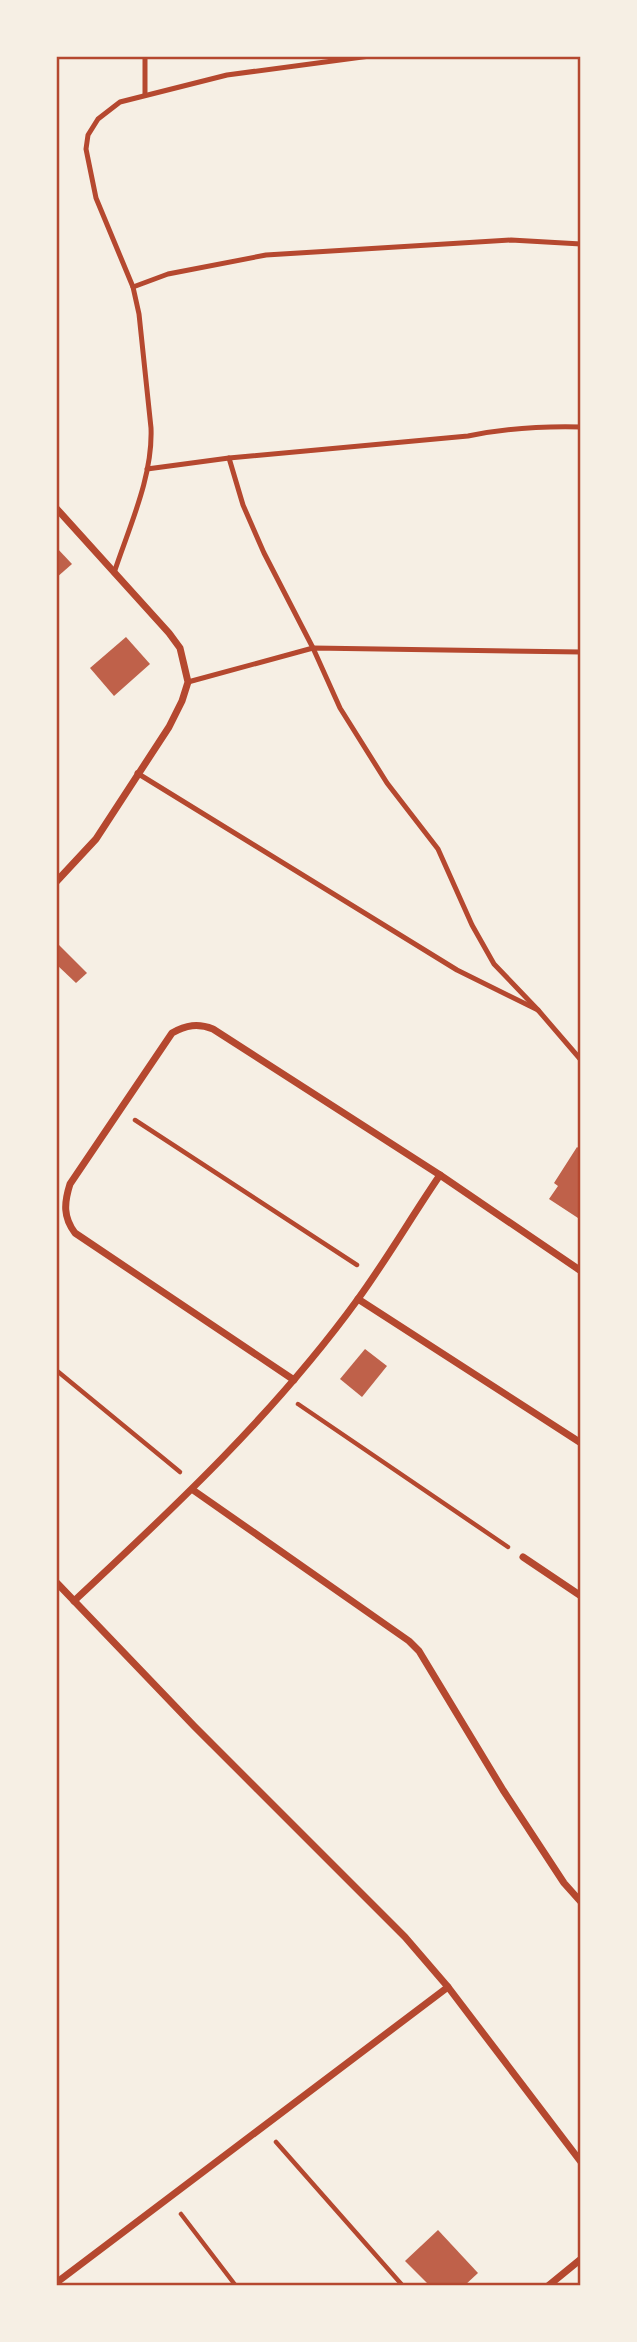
<svg xmlns="http://www.w3.org/2000/svg" width="637" height="2342" font-family="'DejaVu Sans',sans-serif">
	<style>
		.building { fill: #bf614a }
		.lines { fill: none; stroke-linecap: round; stroke-linejoin: round }
		.path { stroke: #b5482f; stroke-width: 4.5 }
		.service { stroke: #b5482f; stroke-width: 5 }
		.minor { stroke: #b5482f; stroke-width: 7 }
		.neatline { fill: none; stroke: #b5482f; stroke-width: 2.5 }
	</style>
	<rect width="100%" height="100%" fill="#f6efe4"/>
	<!-- building -->
	<g class="building">
		<polygon points="56,547 72,564 56,578"/>
		<polygon points="126,637 150,664 114,696 90,668"/>
		<polygon points="56,942 87,973 76,983 56,964"/>
		<polygon points="577,1147 581,1150 581,1214 578,1218 549,1199 558,1186 554,1183"/>
		<polygon points="365,1349 387,1366 362,1397 340,1379"/>
		<polygon points="438,2230 478,2273 464,2286 430,2286 405,2261"/>
	</g>
	<g class="lines">
		<!-- path -->
		<g class="path">
			<polyline points="135,1120 357,1265"/>
			<polyline points="56,1370 180,1472"/>
			<polyline points="298,1404 508,1547"/>
			<polyline points="276,2142 403,2286"/>
			<polyline points="181,2214 236,2286"/>
		</g>
		<!-- service -->
		<g class="service">
			<polyline points="145,56 145,95"/>
			<polyline points="133,287 168,274 266,255 511,240 581,244"/>
			<polyline points="229,458 243,505 264,553 313,648 340,708 387,783 438,849 472,925 494,964 538,1010"/>
			<path d="M147 469 229 458 468 436C507 428 542 426 581 427"/>
			<path d="M114 573C129 527 153 477 151 428L139 314 133 287 96 198 86 149 88 135 98 119 120 102 227 75 370 56"/>
			<polyline points="188,682 313,648 581,652"/>
			<polyline points="137,773 457,970 538,1010 581,1060"/>
		</g>
		<!-- minor -->
		<g class="minor">
			<polyline points="56,508 169,633 180,648 188,682 182,701 169,727 96,839 56,882"/>
			<polyline points="358,1299 581,1443"/>
			<path d="M294 1380 75 1233C63 1217 64 1203 70 1184L172 1033C186 1025 198 1023 213 1029L440 1175 581 1271"/>
			<polyline points="193,1490 409,1641 419,1651 503,1790 564,1883 581,1902"/>
			<polyline points="523,1557 581,1596"/>
			<polyline points="56,1582 194,1726 405,1937 448,1987 581,2162"/>
			<path d="M74 1601C175 1507 276 1412 358 1299 387 1259 412 1216 440 1175"/>
			<polyline points="56,2283 448,1987"/>
			<polyline points="548,2286 581,2259"/>
		</g>
	</g>
	<!-- border -->
	<rect width="637" height="2342" fill="none" stroke="#f6efe4" stroke-width="116"/>
	<rect x="58" y="58" width="521" height="2226" class="neatline"/>
</svg>
